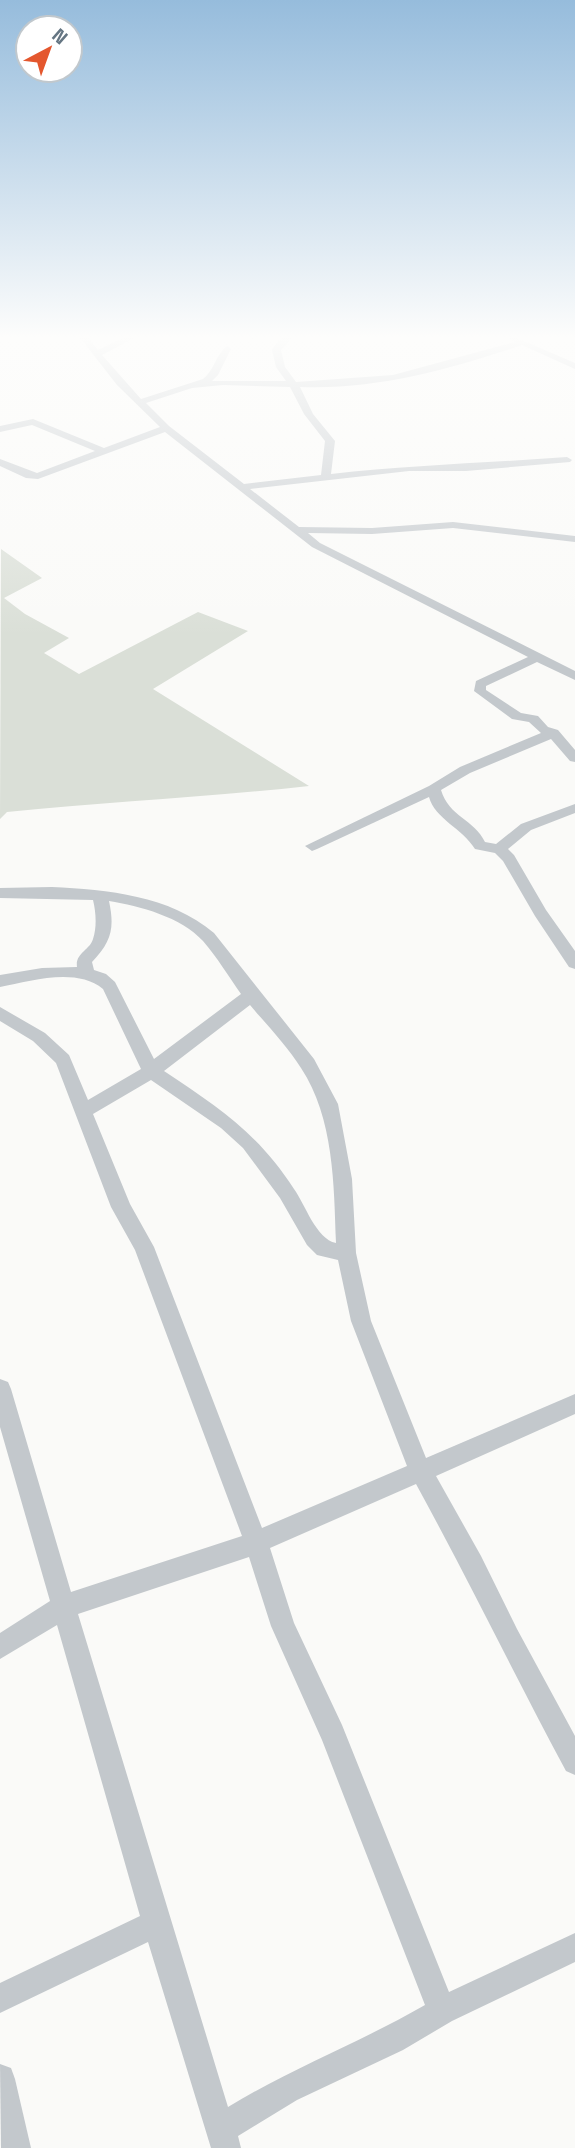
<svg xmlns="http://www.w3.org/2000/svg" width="575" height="2148" font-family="'Space Grotesk',sans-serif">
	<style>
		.green { fill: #dadfd7 }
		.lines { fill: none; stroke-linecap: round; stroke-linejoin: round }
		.minor { fill: #c3c8cc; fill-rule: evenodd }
	</style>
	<rect width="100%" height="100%" fill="#fafaf8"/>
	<!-- green -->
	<path class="green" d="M1 549 42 578 4 598 25 614 69 638 44 653 79 674 198 612 248 631 153 689 309 786C209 797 108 802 7 812L0 819Z"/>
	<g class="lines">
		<!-- minor -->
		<g class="minor">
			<path d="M78 335H86L98 350 129 335H140L102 355 141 399 203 379C214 371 216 354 227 346L231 349 218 375 212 381H286L276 367 272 350C278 339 283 335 295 335L281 350 285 367 296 382 393 375 515 342 509 339 510 335 575 363V369L522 345C451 369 376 390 300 387L313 414 335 441 331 474C410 465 488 463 567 457L572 460 570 462 466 471H409L250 489 299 527 372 528 453 522 575 536V542L453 528 372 534 308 533 320 543 575 671V680L537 662 486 686V690L521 713 538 716 548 727 558 730 575 750V762L570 761 551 739 470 773 441 790C449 817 474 819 485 842L496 844 521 824 575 804V813L531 830 508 849 514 855 546 910 575 951V969L569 967 535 916 503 861 495 853 475 849C462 828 435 819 429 797L317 849 312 851 305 846 429 786 460 767 541 733 529 722 512 719 474 691 476 681 528 657 312 547 165 432 38 479 26 478 0 466V459L37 473 95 451 32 425 0 432V426L33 419 104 448 160 427 117 385ZM223 385 290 387 304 414 325 441 321 475 244 484 169 426 146 403 192 388Z"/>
			<polygon points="248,335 256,335 257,337 253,339"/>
			<path d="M52 887C108 890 169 895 214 933L314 1059 338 1104 352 1179 356 1253 371 1321 426 1458 575 1394V1414L436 1476 481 1556 517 1629 575 1736V1775L566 1771C515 1676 468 1579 416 1484L270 1548 294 1623 342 1725 449 1992 575 1933V1962L452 2021 403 2050 297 2100 238 2136 241 2148H211L148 1942 0 2013V1983L140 1916 57 1625 0 1659V1633L50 1601 0 1427V1379L8 1382 11 1389 71 1592 242 1536 135 1250 111 1207 56 1063 33 1041 0 1021V1007L45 1033 69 1055 88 1100 141 1069 103 989C76 967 31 981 0 987V975L42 968 77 967C75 953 90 950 93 939 97 927 96 912 93 900L0 898V888ZM109 901C140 906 181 917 203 941 217 957 229 977 241 994L154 1059 115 982 106 974 94 970 92 962C111 942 115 929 109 901ZM250 1005C267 1025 287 1046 301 1068 334 1118 334 1185 336 1243 316 1239 305 1204 294 1189 258 1133 218 1107 164 1071ZM151 1080 221 1128 243 1148 280 1198 307 1245 317 1255 338 1260 351 1321 407 1466 262 1528 154 1247 130 1204 93 1114ZM249 1557 271 1626 322 1740 425 2005C361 2042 292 2068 228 2107L78 1614Z"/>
			<polygon points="0,2064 11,2068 15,2079 31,2148 1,2148"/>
		</g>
	</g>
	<!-- sky -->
	<linearGradient id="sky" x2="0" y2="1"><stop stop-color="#96bcdc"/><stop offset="0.53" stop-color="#fdfdfc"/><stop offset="1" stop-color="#fdfdfc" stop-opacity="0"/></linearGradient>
	<rect width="575" height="636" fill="url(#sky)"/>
	<!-- north arrow -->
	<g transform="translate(49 49) rotate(41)"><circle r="33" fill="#ffffff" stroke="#c1c8cd" stroke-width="2"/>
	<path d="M0-5L12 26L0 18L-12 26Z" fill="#e4572e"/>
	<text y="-10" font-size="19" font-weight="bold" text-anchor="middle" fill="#657683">N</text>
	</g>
</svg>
